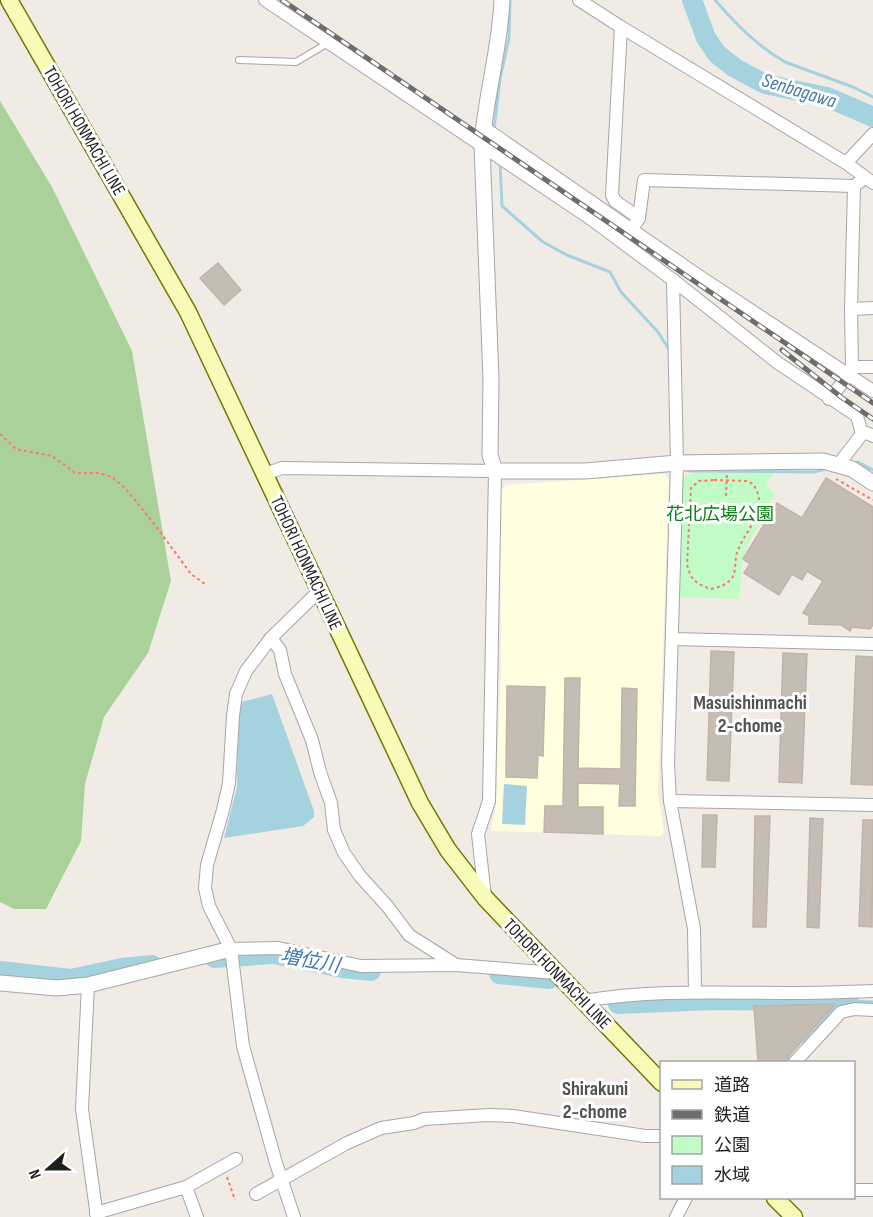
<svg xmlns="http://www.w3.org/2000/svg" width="873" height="1217" font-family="'Sofia Sans Condensed','Noto Sans JP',sans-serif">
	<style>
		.education { fill: #ffffdf }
		.forest { fill: #aad199 }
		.park { fill: #c1fbc5 }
		.water { fill: #a4d2df }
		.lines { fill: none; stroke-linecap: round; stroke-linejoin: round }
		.stream { stroke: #a4d2df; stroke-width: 3 }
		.river { stroke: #a4d2df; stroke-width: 20 }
		.building { fill: #c5bcb4; stroke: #c2b3a7; stroke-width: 1.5 }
		.service-casing { stroke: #a6a6a6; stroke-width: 8 }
		.minor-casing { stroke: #a6a6a6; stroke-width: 14 }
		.tertiary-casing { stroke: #a6a6a6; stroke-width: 17 }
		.secondary-casing { stroke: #6f7b02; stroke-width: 19 }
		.path { stroke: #fe7769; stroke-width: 2; stroke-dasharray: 3 3; stroke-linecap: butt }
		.service { stroke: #fff; stroke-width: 6 }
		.minor { stroke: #fff; stroke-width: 12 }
		.tertiary { stroke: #fff; stroke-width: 15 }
		.secondary { stroke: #f8fbb8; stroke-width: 16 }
		.rail-casing { stroke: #6d6d6d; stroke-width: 5 }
		.rail { stroke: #fff; stroke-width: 3; stroke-dasharray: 9; stroke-linecap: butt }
		.labels { text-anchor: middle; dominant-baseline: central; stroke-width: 6; stroke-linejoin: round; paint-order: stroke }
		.street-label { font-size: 18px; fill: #1f1f1f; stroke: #fff }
		.park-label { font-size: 18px; fill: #088212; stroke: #fff }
		.water-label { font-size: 20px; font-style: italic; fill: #4579aa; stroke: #fff }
		.neighbourhood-label { font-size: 20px; font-weight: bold; fill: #525252; stroke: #fff }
	</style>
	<rect width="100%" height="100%" fill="#f0ece5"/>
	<!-- education -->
	<polygon class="education" points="664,474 669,480 658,793 664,832 661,836 491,831 496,805 501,662 500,492 506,485"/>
	<!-- forest -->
	<polygon class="forest" points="0,101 52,187 132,351 171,581 148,653 104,717 85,784 81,841 46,909 14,909 0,902"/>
	<!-- park -->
	<polygon class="park" points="774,472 766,486 775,493 746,549 742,565 739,599 678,597 682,478 695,473"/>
	<!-- water -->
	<g class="water">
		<polygon points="272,694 314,811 314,817 303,826 224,838 237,787 238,728 241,702"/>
		<polygon points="504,784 527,786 525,825 502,824"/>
	</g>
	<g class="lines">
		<!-- stream -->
		<g class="stream">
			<path d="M715 0C736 24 757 46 785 62L853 87 873 97"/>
			<polyline points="494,129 500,79 509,38 510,0"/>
			<polyline points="500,162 502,206 543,242 567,255 610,272 621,292 658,332 670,351"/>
			<polyline points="853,463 858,462 873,470"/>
			<polyline points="685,468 688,471 814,472 829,468"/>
			<polyline points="804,1043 836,1006 849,1001 873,1002"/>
			<polyline points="670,1217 679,1198"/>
		</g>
		<!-- river -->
		<g class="river">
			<polyline points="692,0 706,38 717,54 735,68 765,84 827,97 873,117"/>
			<polyline points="214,958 274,954 342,968 371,971"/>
			<polyline points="0,971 71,979 122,968 152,965"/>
			<polyline points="499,974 549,979"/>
			<polyline points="618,1004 713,1000 849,1001"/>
		</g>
	</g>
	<!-- building -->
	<g class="building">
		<polygon points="218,263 241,290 224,305 200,278"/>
		<polygon points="826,478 873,507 873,625 870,629 852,627 850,631 841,625 809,624 809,616 803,613 823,581 807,571 802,580 792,574 779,595 744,573 750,564 743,559 777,503 802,518"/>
		<polygon points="711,651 734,652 729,781 707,780"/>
		<polygon points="783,653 807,654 802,783 779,782"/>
		<polygon points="856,656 873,657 873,785 851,784"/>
		<polygon points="565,678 580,678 578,768 621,769 622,688 637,689 635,806 619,806 620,784 578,783 578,807 603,807 603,834 544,832 545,806 563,806"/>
		<polygon points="507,686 545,687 543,756 538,755 537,778 506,777"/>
		<polygon points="703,815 717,815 715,867 702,867"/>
		<polygon points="755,816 770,816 766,927 753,927"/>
		<polygon points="810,818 823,819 819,928 807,927"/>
		<polygon points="863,820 873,820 872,927 859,926"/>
		<polygon points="835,1004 789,1056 787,1062 758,1062 754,1006"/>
	</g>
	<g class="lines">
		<defs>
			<polyline id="service" points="239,60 296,62 328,43"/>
			<g id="minor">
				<polyline points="265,0 591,219 673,280 778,363 857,416 862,434"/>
				<polyline points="579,0 621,27 846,163 873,183"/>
				<polyline points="621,27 612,195 615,201 639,218"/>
				<polyline points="483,127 696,274 873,391"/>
				<polyline points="846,163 873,134"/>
				<polyline points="632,229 639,218 644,180 854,186 865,178"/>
				<polyline points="673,280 677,463 668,763 670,801 694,929 695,991"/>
				<polyline points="851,309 873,308"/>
				<polyline points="852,367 873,367"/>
				<polyline points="829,399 849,375 852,367 851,309 854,186"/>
				<polyline points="838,465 862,434 867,433 873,436"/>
				<polyline points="265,474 282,468 495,471 489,801 478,834 485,897"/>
				<polyline points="271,638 280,650 285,674 312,740 320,772 331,803 334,830 344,853 360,876 388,907 409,935 456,965"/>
				<polyline points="673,639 873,644"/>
				<polyline points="670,801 873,805"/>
				<polyline points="231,949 278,948 361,966 456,965 556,973"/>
				<polyline points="88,985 82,1109 97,1217"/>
				<path d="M583 1001C655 989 723 993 795 993 821 993 847 992 873 991"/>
				<polyline points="795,1062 841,1012 855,1009 873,1010"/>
				<polyline points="186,1187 197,1217"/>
				<polyline points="854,1190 873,1190"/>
				<polyline points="256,1194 347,1143 381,1128 414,1123 424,1119 489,1115 513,1116 645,1136 662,1136"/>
				<polyline points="96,1213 186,1187 236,1159"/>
				<polyline points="294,1217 276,1163 243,1046 231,949 209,906 205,888 207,865 223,810 229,783 233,716 236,694 246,671 271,638 319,591"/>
				<polyline points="676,1217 686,1198"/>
			</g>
			<g id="tertiary">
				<path d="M502 0C500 50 485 97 482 146L491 379 490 455 495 471H585L677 463 823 461 852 469 873 483"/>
				<polyline points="0,983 57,988 88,985 231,949"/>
			</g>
			<g id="secondary">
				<polyline points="9,0 188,312 420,803 448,850 486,899 662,1083"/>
				<polyline points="775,1198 794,1217"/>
			</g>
		</defs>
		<!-- service casing -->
		<use href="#service" class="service-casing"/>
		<!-- minor casing -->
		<use href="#minor" class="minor-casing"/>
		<!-- tertiary casing -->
		<use href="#tertiary" class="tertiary-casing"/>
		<!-- secondary casing -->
		<use href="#secondary" class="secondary-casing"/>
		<!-- path -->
		<g class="path">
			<polyline points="0,434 16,449 52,456 75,473 99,473 112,477 125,488 155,525 191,574 205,584"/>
			<polyline points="836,479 873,500"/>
			<path d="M714 480 747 481 753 484C770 508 747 528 738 550 734 558 737 570 732 578 727 585 719 587 711 589 696 584 690 579 687 564L691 488 699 481Z"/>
			<polyline points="726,496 727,474"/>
			<polyline points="227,1177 235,1200"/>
		</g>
		<!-- service -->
		<use href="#service" class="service"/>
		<!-- minor -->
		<use href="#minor" class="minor"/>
		<!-- tertiary -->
		<use href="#tertiary" class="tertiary"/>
		<!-- secondary -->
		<use href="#secondary" class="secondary"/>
		<defs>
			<g id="rail">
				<polyline points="282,0 873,403"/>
				<polyline points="782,350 841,397 873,419"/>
			</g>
		</defs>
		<!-- rail casing -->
		<use href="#rail" class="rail-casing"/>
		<!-- rail -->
		<use href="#rail" class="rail"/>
	</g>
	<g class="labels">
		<!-- street labels -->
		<g class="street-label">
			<text transform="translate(84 131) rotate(60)">TOHORI HONMACHI LINE</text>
			<text transform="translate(306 563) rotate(65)">TOHORI HONMACHI LINE</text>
			<text transform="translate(557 974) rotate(46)">TOHORI HONMACHI LINE</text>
		</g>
		<!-- park labels -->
		<g class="park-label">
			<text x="720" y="514">花北広場公園</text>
		</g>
		<!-- water labels -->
		<g class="water-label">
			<text transform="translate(799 91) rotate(17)">Senbagawa</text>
			<text transform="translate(310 961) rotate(10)">増位川</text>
		</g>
		<!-- neighbourhood labels -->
		<g class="neighbourhood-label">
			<text x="750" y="703">Masuishinmachi<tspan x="750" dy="23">2-chome</tspan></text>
			<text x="595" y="1089">Shirakuni<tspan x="595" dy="23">2-chome</tspan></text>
		</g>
	</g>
	<!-- legend -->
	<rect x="660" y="1061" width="195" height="138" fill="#ffffff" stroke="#a5a5a5" stroke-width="1.5"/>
	<rect x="672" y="1080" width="30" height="9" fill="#f8fbb8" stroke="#a5a5a5" stroke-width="1.5"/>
	<text x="714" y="1091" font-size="18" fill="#1f1f1f">道路</text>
	<rect x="672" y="1110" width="30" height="9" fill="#6d6d6d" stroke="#a5a5a5" stroke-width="1.5"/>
	<text x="714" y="1121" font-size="18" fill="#1f1f1f">鉄道</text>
	<rect x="672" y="1136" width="30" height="18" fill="#c1fbc5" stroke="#a5a5a5" stroke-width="1.5"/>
	<text x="714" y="1151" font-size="18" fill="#1f1f1f">公園</text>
	<rect x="672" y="1166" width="30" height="18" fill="#a4d2df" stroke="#a5a5a5" stroke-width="1.5"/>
	<text x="714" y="1181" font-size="18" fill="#1f1f1f">水域</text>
	<!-- north arrow -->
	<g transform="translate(48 1169) rotate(249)" stroke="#ffffff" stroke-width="4.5" paint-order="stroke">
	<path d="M0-4.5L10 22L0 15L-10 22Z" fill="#1f1f1f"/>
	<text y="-9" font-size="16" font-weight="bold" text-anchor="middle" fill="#1f1f1f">N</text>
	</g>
</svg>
